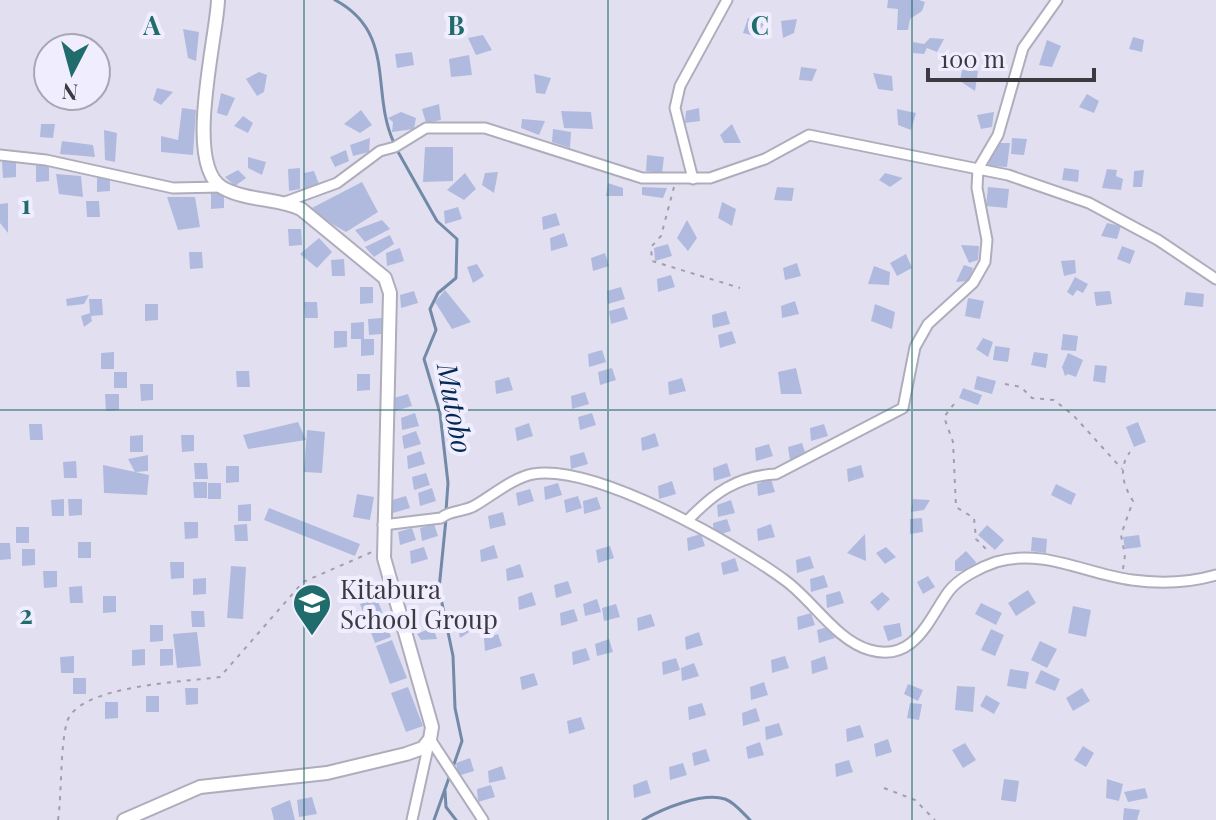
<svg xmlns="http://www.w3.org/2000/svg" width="1216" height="820" font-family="'Playfair Display',serif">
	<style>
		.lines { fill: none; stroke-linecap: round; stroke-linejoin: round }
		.stream { stroke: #728aa8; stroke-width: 3 }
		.building { fill: #b0bade }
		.minor-casing { stroke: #afadbc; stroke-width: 13 }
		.secondary-casing { stroke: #afadbc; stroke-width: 16 }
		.path { stroke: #a19fac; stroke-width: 2; stroke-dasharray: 4 6; stroke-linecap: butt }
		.minor { stroke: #fff; stroke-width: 9 }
		.secondary { stroke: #fff; stroke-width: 12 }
		.grid { fill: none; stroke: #206c6d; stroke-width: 2; stroke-opacity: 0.55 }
		.labels { text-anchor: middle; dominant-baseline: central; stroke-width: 8; stroke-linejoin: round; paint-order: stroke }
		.poi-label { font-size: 26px; fill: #3b3a41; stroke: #f0eefe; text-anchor: start }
		.water-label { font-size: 28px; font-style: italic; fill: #032951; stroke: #f0eefe }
		.grid-label { font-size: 26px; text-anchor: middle; font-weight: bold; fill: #206c6d; stroke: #f0eefe; stroke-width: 8; stroke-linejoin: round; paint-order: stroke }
	</style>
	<rect width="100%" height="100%" fill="#e2e0f0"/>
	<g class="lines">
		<!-- stream -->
		<g class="stream">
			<path d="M335 0C397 33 370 92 394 143"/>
			<polyline points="397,150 437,221 457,239 456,278 438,293 430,309 436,330 424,359 440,413 448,483 446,511"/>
			<polyline points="446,519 439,589 453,656 455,708 462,741 453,767"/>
			<polyline points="445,791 446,807 456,820"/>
			<polyline points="434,820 450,775"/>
			<path d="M643 820C662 809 702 792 725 799 734 802 743 813 750 820"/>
		</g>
	</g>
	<!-- building -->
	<g class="building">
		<polygon points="888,0 919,0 925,2 922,11 910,19 908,30 897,30 898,9 887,8"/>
		<polygon points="748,18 764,24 755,36 743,33"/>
		<polygon points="797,19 794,33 783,38 781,21"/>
		<polygon points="183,29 199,32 196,61 188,58"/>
		<polygon points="483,35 492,50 476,55 468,38"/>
		<polygon points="1133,37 1144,40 1142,52 1129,49"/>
		<polygon points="930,38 944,39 937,52 927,48 924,54 913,53 913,42 924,44"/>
		<polygon points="1047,40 1061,46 1052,67 1039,65"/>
		<polygon points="412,52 414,65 397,68 395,54"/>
		<polygon points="469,55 472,75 451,77 449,59"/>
		<polygon points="801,67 817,69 812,81 799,80"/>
		<polygon points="962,70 978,71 975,91 960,81"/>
		<polygon points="259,72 267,75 264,92 257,96 246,79"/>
		<polygon points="873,73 892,76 893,91 878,89"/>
		<polygon points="534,74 551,78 545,94 536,93"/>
		<polygon points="157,88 173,92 161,105 153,100"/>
		<polygon points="221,93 235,98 227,116 217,113"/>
		<polygon points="1087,94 1099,101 1094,113 1079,107"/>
		<polygon points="439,104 441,120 426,123 422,109"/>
		<polygon points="182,108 196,110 193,155 161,152 161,136 178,140"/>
		<polygon points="699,108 700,121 685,123 686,111"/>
		<polygon points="897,109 916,113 911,130 898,125"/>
		<polygon points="361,110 372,125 360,133 344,124"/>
		<polygon points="561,111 591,112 593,129 564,128"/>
		<polygon points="401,112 416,118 414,129 392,132 393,122 388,118"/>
		<polygon points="994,112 992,127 981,129 977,115"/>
		<polygon points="243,116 253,123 248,133 234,126"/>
		<polygon points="522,119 545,121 539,135 521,128"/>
		<polygon points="41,124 55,124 53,138 40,137"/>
		<polygon points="732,124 741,143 724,143 720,135"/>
		<polygon points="553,129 571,132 570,148 552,142"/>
		<polygon points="104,130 117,133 115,162 105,160"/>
		<polygon points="370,138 369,152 353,156 350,145"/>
		<polygon points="1012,138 1027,139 1024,155 1011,154"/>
		<polygon points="62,141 93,145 95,157 60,154"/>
		<polygon points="994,143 1010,143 1007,167 988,166"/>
		<polygon points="425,147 453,147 453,181 423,182"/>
		<polygon points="346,150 349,161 335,167 330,157"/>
		<polygon points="647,155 664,157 662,173 646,171"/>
		<polygon points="248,157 266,162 262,175 248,168"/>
		<polygon points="16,161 16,177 3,178 2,162"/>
		<polygon points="36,165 49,165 49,181 36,182"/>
		<polygon points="300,168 300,189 289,191 288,169"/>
		<polygon points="1064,168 1079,170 1078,182 1062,180"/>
		<polygon points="1107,169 1117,170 1116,176 1123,179 1121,190 1102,188"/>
		<polygon points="238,170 246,178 235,186 225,177"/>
		<polygon points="1144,170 1142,187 1133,187 1134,171"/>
		<polygon points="314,171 319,184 305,190 304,173"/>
		<polygon points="498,172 494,193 482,185 485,173"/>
		<polygon points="465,173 476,189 464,200 447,190"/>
		<polygon points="885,173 903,178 890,187 879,180"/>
		<polygon points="56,174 81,176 83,197 59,194"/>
		<polygon points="97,175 110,175 110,191 97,192"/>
		<polygon points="362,182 378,212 346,232 308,210"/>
		<polygon points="608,183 623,188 623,196 606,196"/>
		<polygon points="642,187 667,188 663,198 642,195"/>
		<polygon points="777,187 794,188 792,201 774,200"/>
		<polygon points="988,187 1009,189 1007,208 986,206"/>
		<polygon points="224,192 224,208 211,209 211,193"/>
		<polygon points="167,197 195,197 200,227 178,230"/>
		<polygon points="86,201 99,201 100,217 87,217"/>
		<polygon points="722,202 736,209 732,226 718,218"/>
		<polygon points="8,203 8,233 0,223 0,204"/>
		<polygon points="458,207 462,219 445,224 444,211"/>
		<polygon points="556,213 560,225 543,230 542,217"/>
		<polygon points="382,220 390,229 365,242 355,230"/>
		<polygon points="687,220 697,238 688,251 677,238"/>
		<polygon points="1107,223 1121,226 1117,239 1101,236"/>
		<polygon points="288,229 301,229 302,245 289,246"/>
		<polygon points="564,233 568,246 551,251 550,238"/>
		<polygon points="390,235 394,244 374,257 365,247"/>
		<polygon points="319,238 332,252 317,268 300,254"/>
		<polygon points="668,244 672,256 655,261 654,248"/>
		<polygon points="961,245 979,246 978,260 969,263"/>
		<polygon points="1122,246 1135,251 1130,264 1117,259"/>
		<polygon points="400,248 404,261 387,266 386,253"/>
		<polygon points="189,252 202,252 203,268 190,269"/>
		<polygon points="605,253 609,266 593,271 591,258"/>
		<polygon points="906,254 912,268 897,276 890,263"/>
		<polygon points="344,259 345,276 332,276 331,260"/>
		<polygon points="1075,260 1076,273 1064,276 1061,261"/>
		<polygon points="797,263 801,276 785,280 783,268"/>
		<polygon points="477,264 484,276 473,283 467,267"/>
		<polygon points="964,265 973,268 969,281 956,282"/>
		<polygon points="874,266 890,272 889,285 868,284"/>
		<polygon points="671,275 675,287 658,292 657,279"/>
		<polygon points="1075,277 1088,284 1083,293 1077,290 1073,296 1067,292"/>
		<polygon points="360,287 373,287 373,303 360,304"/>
		<polygon points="621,287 625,299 608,304 607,291"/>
		<polygon points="445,290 471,322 452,329 435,302"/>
		<polygon points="414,291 418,303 401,308 400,295"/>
		<polygon points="1110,291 1112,304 1096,306 1094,292"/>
		<polygon points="1186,292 1204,294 1203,307 1184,305"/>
		<polygon points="89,295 84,304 67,306 66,299"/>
		<polygon points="968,298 984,301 980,319 965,316"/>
		<polygon points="89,299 102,299 103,315 91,316 92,321 84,327 81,316 90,313"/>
		<polygon points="795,301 799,314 782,318 781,306"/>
		<polygon points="304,302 317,302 318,318 305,318"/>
		<polygon points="145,304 158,304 158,320 145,321"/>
		<polygon points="875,304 895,312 892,329 871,321"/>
		<polygon points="624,307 628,319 611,324 609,311"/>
		<polygon points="726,311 730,324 713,328 712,315"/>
		<polygon points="382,318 382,334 369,335 368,319"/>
		<polygon points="364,322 364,339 374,339 374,355 361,356 361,339 351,339 351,323"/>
		<polygon points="334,331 347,331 347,347 334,348"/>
		<polygon points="732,331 736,343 720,348 718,335"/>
		<polygon points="1063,334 1078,336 1076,351 1061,350"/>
		<polygon points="983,338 993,342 988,357 976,349"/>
		<polygon points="995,346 1010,348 1008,362 993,360"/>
		<polygon points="602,350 606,362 589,367 588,354"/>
		<polygon points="114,352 114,369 101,369 101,353"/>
		<polygon points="1034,352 1048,354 1046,368 1031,365"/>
		<polygon points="1068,353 1083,360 1076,377 1068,374 1065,376 1062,367"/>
		<polygon points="1095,365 1107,366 1105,383 1093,381"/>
		<polygon points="612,368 616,380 600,385 598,372"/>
		<polygon points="796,368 802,394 781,394 778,372"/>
		<polygon points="236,371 249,371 250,387 237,387"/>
		<rect x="114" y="372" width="13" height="16"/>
		<polygon points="357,374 370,374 370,390 357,391"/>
		<polygon points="977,376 996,381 992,394 974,389"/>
		<polygon points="509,377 513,390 496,394 495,381"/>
		<polygon points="682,378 686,391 669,395 668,382"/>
		<polygon points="140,384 153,384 153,400 141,401"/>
		<polygon points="963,388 982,395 978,405 959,398"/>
		<polygon points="585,392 589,404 572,409 571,396"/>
		<polygon points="105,394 119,394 119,410 106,411"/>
		<polygon points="408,394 412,406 395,411 394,398"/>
		<polygon points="415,413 419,426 402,430 401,418"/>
		<polygon points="592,413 596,425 580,430 578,417"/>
		<polygon points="298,422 306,440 248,449 243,435"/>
		<polygon points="1138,422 1146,442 1134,447 1126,427"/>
		<polygon points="529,423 533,436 517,441 515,428"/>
		<polygon points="29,424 42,424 43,440 30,440"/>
		<polygon points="824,424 828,436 811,441 810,428"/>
		<polygon points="307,430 325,432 322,473 304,472"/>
		<polygon points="416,431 421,444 404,449 402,436"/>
		<polygon points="655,433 659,446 642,451 641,438"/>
		<polygon points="143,435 143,452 130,452 130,436"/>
		<polygon points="181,435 194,435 194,451 182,452"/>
		<polygon points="802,443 806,455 790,460 788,447"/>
		<polygon points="769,444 773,456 756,461 755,448"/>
		<polygon points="421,451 425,464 408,469 407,456"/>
		<polygon points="584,452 588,464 571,469 570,456"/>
		<polygon points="148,455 148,471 135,472 128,459"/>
		<polygon points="76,461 77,478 64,478 63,462"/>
		<polygon points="194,463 207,463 208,479 195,479"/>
		<polygon points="727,463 731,476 714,481 713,468"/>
		<polygon points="103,465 149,475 147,495 104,493"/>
		<polygon points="861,465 864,477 848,482 847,469"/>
		<polygon points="226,466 239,466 239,482 226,483"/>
		<polygon points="426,473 430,485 414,490 412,477"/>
		<polygon points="771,479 775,492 758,496 757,484"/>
		<polygon points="672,481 676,494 659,499 658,486"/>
		<polygon points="193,482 207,482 207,498 194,498"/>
		<rect x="208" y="483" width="13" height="16"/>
		<polygon points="558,483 562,495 545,500 544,487"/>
		<polygon points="1056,484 1076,494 1071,505 1051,495"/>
		<polygon points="432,488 436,501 420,506 418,493"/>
		<polygon points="530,489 534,501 518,506 516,493"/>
		<polygon points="357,494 374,497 370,520 353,517"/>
		<polygon points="406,496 410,508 393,513 392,500"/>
		<polygon points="578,496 582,508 566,513 564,500"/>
		<polygon points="597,497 601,509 584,514 583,501"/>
		<polygon points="64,499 64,516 52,516 51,500"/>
		<polygon points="68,499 82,499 82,515 69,516"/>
		<polygon points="913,499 930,500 924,510 911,512"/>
		<polygon points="731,500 735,513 718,517 717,505"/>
		<polygon points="251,504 251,521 238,521 238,505"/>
		<polygon points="269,508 360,544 355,556 264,520"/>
		<polygon points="503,512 506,525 490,529 488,516"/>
		<polygon points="922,518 923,532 910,534 910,519"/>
		<polygon points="727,519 731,531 714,536 713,523"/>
		<polygon points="184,522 198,522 198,538 185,539"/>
		<polygon points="247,524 248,541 235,541 234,525"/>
		<polygon points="434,524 438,536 422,541 420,528"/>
		<polygon points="771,524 775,537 758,541 757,529"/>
		<polygon points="987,525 1004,540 995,550 978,535"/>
		<rect x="16" y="527" width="13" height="16"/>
		<polygon points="412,528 416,540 400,545 398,532"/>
		<polygon points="701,534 705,546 688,551 687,538"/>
		<polygon points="865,534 866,561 847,553"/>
		<polygon points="1139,535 1141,547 1125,549 1123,537"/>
		<polygon points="1032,537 1047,539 1046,553 1031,551"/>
		<rect x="78" y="542" width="13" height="16"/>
		<polygon points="0,543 10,543 11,559 0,560"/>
		<polygon points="494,545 498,558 481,562 480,550"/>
		<polygon points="610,546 614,558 598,563 596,550"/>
		<polygon points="424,547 428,559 411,564 410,551"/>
		<polygon points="886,547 896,557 885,564 876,553"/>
		<polygon points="22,549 35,549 35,565 22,566"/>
		<polygon points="966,551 976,562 973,571 955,571 955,561"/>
		<polygon points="810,556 814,568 797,573 796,560"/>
		<polygon points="735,558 739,571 723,575 721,563"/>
		<polygon points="170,562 184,562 184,578 171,579"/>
		<polygon points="520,564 524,577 507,581 506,569"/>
		<polygon points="231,566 246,567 243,619 227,618"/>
		<polygon points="43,571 57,571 57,587 44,588"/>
		<polygon points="824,575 828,587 811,592 810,579"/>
		<polygon points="928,576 935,587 923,594 917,582"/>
		<polygon points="206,578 206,594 193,595 193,579"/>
		<polygon points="568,581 572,593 556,598 554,585"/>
		<polygon points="82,586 83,603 70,603 69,587"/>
		<polygon points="1028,590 1036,603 1016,616 1008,603"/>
		<polygon points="840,591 844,603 827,608 826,595"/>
		<polygon points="532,592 536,605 519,610 518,597"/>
		<polygon points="882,592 890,599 878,611 870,602"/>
		<polygon points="103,596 116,596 116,612 103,613"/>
		<polygon points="377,598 391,637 375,643 360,604"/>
		<polygon points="597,599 601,612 585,616 583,604"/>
		<polygon points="981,603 1002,613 996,625 975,614"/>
		<polygon points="616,604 620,617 604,621 602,608"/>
		<polygon points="1073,606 1091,610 1086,637 1068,633"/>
		<polygon points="574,609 578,621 561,626 560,613"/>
		<polygon points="191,611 204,611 205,627 192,627"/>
		<polygon points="811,613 815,625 798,630 797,617"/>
		<polygon points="474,614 477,627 460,638 457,622"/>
		<polygon points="651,614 655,626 638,631 637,618"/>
		<polygon points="900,623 902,636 888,641 883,626"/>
		<polygon points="150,625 163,625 163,641 150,642"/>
		<polygon points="831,626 835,638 819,643 817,630"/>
		<polygon points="433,627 437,639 421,640 417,634"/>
		<polygon points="991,629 1004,635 995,656 981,650"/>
		<polygon points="197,632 201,666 177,668 173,634"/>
		<polygon points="699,632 703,645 686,650 685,637"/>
		<polygon points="498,634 502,646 485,651 484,638"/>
		<polygon points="609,639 613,652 597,656 595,644"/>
		<polygon points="392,640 407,678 390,684 376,646"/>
		<polygon points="1040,641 1057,649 1047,668 1031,660"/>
		<polygon points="586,648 590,660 573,665 572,652"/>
		<polygon points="145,649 145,665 132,666 132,650"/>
		<polygon points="160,649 173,649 173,665 160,666"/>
		<polygon points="74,656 74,673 61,673 60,657"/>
		<polygon points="785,656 789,668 772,673 771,660"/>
		<polygon points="825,656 828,669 812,674 811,661"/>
		<polygon points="676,658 680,670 663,675 662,662"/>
		<polygon points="694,663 699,676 682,681 681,668"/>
		<polygon points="1010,669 1029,672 1026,689 1007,686"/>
		<polygon points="1041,670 1060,679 1055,691 1035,683"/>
		<polygon points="534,673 538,685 522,690 520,677"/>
		<rect x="73" y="678" width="13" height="16"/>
		<polygon points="764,682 768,695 751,700 750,687"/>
		<polygon points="908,684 923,690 918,701 904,694"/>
		<polygon points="957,686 975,687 973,712 955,710"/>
		<polygon points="408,687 423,726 406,732 391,693"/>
		<polygon points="185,688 198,688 198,704 186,705"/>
		<polygon points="1082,688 1090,701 1073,711 1066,698"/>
		<polygon points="986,695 1000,703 994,714 980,706"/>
		<rect x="146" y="696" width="13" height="16"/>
		<polygon points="105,702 118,702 118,718 105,719"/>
		<polygon points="702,703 706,715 689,720 688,707"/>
		<polygon points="910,703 922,704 919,720 907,718"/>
		<polygon points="756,708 760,721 743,726 742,713"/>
		<polygon points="581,717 585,729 569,734 567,721"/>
		<polygon points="779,723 783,735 766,740 765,727"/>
		<polygon points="860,725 864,737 847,742 846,729"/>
		<polygon points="888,739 892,752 876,757 874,744"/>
		<polygon points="760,742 764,755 748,759 746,747"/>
		<polygon points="965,743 976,760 963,768 952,750"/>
		<polygon points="1083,746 1094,753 1086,767 1074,760"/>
		<polygon points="706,749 710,761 694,766 692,753"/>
		<polygon points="470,758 474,771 458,776 456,763"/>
		<polygon points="849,760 853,772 836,777 835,764"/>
		<polygon points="683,763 687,775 670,780 669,767"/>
		<polygon points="502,766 506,779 489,783 488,771"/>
		<polygon points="1004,779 1019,781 1016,802 1001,800"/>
		<polygon points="1107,779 1123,784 1119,801 1106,798"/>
		<polygon points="647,780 651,793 634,798 633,785"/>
		<polygon points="491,785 495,797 478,802 477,789"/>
		<polygon points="1145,788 1148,798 1128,802 1124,792"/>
		<polygon points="312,797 317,814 299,817 297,800"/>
		<polygon points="290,800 295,820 274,820 271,808"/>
		<polygon points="1124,808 1140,810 1137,820 1123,820"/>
	</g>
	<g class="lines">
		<defs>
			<g id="minor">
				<polyline points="0,155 46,160 173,188 221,187"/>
				<polyline points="693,179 675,108 680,86 727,0"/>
				<polyline points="285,202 337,183 380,151 395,147 426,128 485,128 642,178 710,178 765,159 809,135 1008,175 1089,203 1158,240 1216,279"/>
				<path d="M688 520C714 493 737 476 776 474L903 408 915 347 928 324 973 283 985 262 987 240 977 188 978 169 998 135 1023 48 1057 0"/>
				<path d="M383 525 441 518C450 510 463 512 474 506 492 496 512 478 533 474 596 464 736 544 786 581 813 601 837 641 870 650 915 663 929 618 949 591 959 578 981 567 996 562 1043 548 1086 574 1132 580 1161 584 1188 583 1216 575"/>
				<polyline points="430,739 483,820"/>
				<polyline points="412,820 429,743"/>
			</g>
			<path id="secondary" d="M124 820 200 787 327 773 406 754 423 748 430 739 432 727 384 558 390 293 385 278 301 209C277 198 247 201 223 188 183 166 217 37 218 0"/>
		</defs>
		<!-- minor casing -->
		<use href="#minor" class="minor-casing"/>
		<!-- secondary casing -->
		<use href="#secondary" class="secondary-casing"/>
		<!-- path -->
		<g class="path">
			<polyline points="674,187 661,236 651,247 652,261 740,288"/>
			<polyline points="1005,384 1021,387 1032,398 1054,400 1074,416 1122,469"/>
			<polyline points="954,404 944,417 953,442 956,507 974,518 976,539 990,553"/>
			<path d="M1123 569 1125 555 1121 535 1133 501C1123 485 1118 468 1130 452"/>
			<polyline points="884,788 915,800 935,820"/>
			<path d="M58 820C62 793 60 746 67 722 78 685 185 682 220 677L303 582 372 552"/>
		</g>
		<!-- minor -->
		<use href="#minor" class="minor"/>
		<!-- secondary -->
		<use href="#secondary" class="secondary"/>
	</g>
	<!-- grid -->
	<path class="grid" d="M304 0V820M608 0V820M912 0V820M0 410H1216"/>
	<!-- icons -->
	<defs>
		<symbol id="school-pin" viewBox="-11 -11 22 30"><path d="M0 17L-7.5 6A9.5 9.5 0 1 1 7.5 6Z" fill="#206c6d" stroke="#f0eefe"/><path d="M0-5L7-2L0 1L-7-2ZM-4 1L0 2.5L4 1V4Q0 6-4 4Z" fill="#fff"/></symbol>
	</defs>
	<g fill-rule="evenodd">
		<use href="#school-pin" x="290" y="581" width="44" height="60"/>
	</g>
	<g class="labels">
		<!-- poi labels -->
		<g class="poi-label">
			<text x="340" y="588">Kitabura<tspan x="340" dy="30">School Group</tspan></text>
		</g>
		<!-- water labels -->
		<g class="water-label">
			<text transform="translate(456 408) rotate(80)">Mutobo</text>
		</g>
	</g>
	<g class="grid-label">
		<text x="152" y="35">A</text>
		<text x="456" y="35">B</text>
		<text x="760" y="35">C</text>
		<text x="26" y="214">1</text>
		<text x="26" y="624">2</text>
	</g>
	<!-- north arrow -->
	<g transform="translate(72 72) rotate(186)"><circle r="38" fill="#f0eefe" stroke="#a8a6b2" stroke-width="2"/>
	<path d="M0-6L14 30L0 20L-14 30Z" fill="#206c6d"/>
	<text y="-12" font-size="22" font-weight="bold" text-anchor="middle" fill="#3b3a41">N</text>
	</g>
	<!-- scale -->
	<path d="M928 68v12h166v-12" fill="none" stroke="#3b3a41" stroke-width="4"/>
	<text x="940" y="68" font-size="24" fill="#3b3a41" stroke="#f0eefe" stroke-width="6" paint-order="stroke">100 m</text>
</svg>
